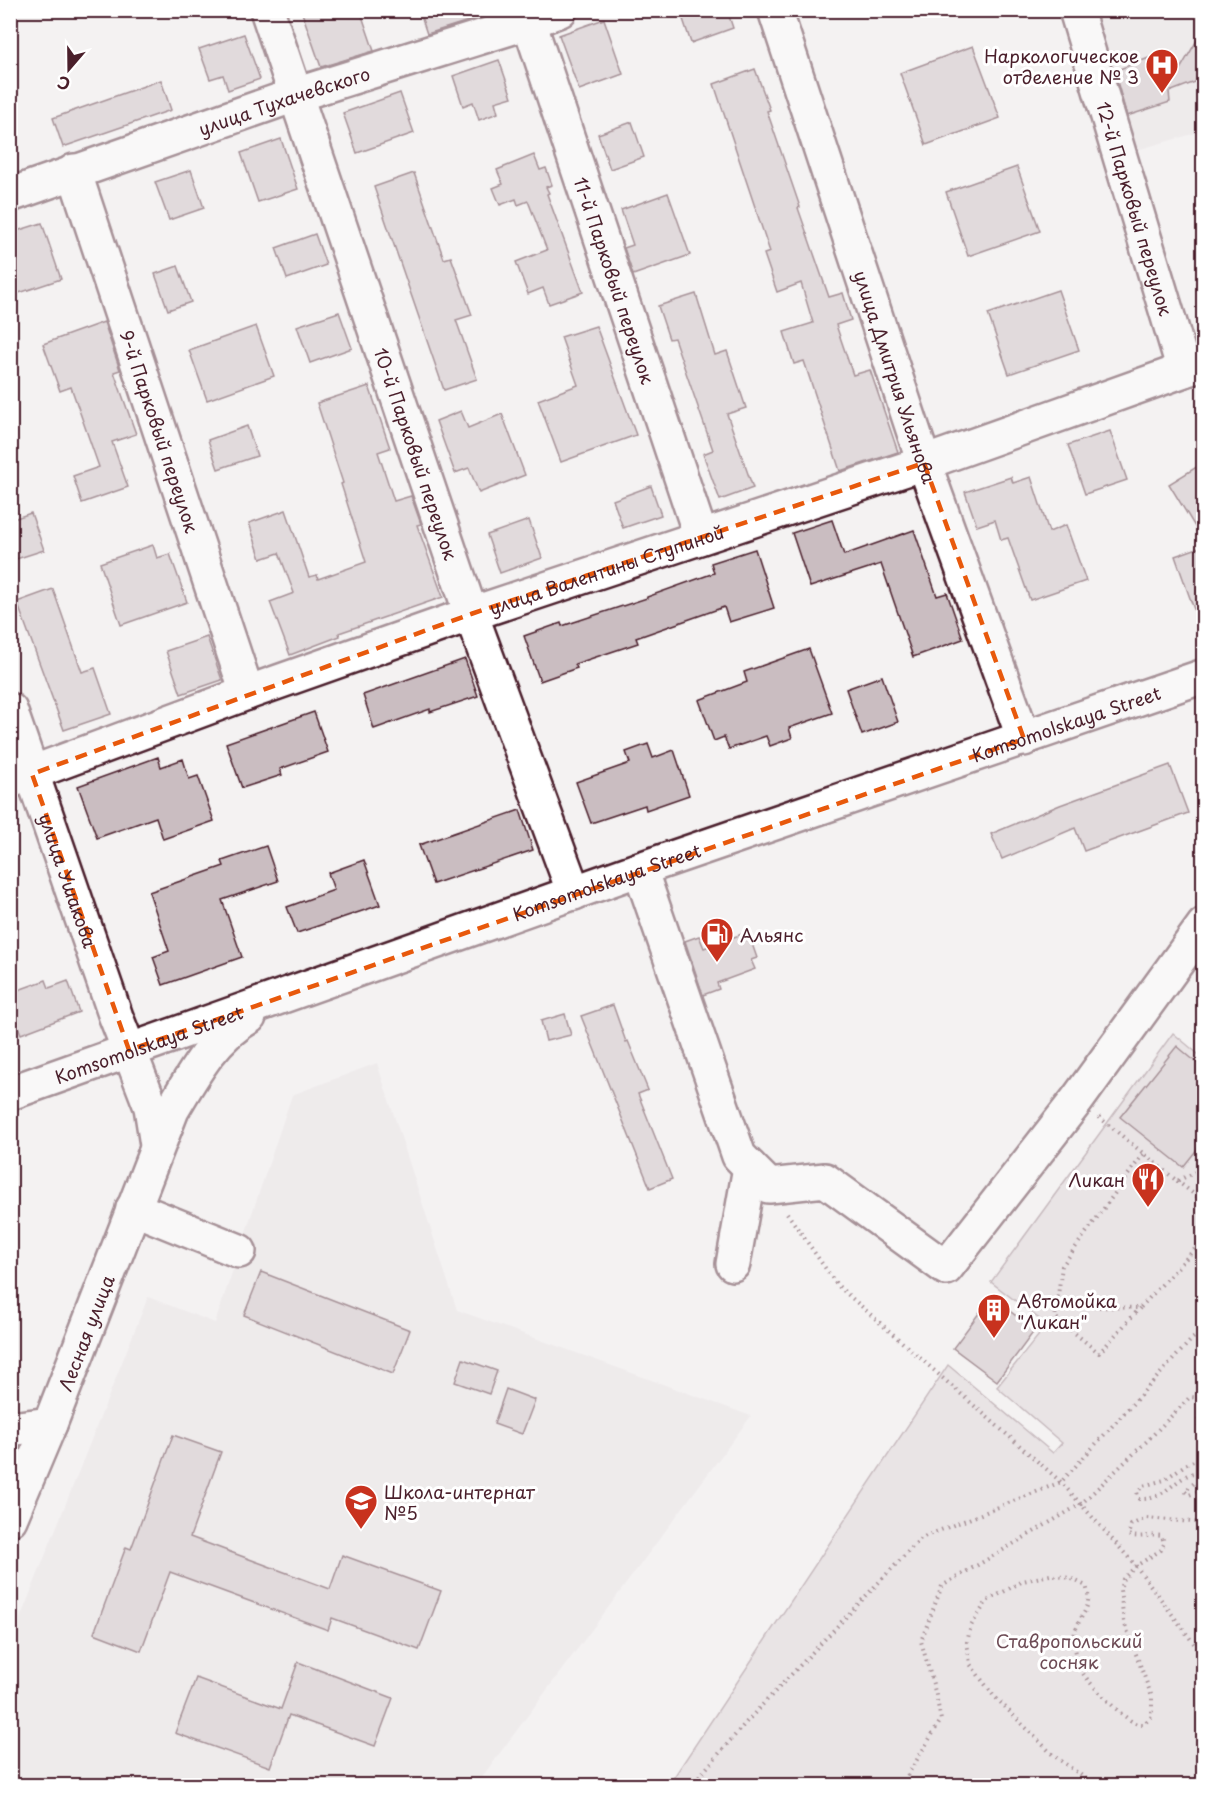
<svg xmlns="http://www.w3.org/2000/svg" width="1214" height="1796" font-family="'Playpen Sans',sans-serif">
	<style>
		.built { fill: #e7e2e3 }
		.green { fill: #dbd2d5; stroke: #927880; stroke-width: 1.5 }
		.building { fill: #cabdc1; stroke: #4a1f2b; stroke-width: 1.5 }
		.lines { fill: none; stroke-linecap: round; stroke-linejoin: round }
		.minor-casing { stroke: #4a1f2b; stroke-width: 38 }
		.major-casing { stroke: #4a1f2b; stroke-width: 38 }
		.path { stroke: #4a1f2b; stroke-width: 4; stroke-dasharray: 1.5 4.5; stroke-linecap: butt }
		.minor { stroke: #fff; stroke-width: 33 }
		.major { stroke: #fff; stroke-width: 33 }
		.marked { fill: none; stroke: #e8590c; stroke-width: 4.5; stroke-dasharray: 12 8; stroke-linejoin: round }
		.labels { text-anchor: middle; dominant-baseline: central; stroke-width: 6; stroke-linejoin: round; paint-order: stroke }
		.poi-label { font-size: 18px; fill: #4a1f2b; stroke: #fff; text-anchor: start }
		.street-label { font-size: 18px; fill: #4a1f2b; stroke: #fff }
		.park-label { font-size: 18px; fill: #6e4c56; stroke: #fff }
	</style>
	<rect width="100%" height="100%" fill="#f4f2f2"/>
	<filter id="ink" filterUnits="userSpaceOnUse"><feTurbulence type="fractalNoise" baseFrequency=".0167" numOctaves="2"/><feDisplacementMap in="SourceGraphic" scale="12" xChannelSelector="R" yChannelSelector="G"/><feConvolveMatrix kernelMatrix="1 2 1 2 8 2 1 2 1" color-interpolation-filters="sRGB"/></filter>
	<g filter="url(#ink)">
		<!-- built -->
		<g class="built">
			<polygon points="1108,11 1203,11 1203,131 1137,150 1113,71 1091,20"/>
			<polygon points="377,1063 457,1310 751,1416 476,1785 11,1785 10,1644 148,1297 215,1323 292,1095"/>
		</g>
		<!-- green -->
		<polygon class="green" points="1173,1033 1204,1059 1203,1785 668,1786 948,1365 1053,1453 1062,1443 997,1387 1047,1325 991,1282"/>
		<!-- building -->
		<g class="building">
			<polygon points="301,10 360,10 374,51 321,67"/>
			<polygon points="419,10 503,10 427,34"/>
			<polygon points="680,10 727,10 733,28 691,43"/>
			<polygon points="604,19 623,74 579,90 559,35"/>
			<polygon points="1203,30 1203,79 1169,92 1170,102 1127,116 1114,71 1157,55 1168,90"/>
			<polygon points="244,34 260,79 228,90 223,75 210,79 199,49"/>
			<polygon points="973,46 1000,118 926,145 900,73"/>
			<polygon points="499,60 512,97 495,102 498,113 479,120 473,102 463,106 453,76"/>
			<polygon points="755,69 770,110 767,111 800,207 798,208 829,297 843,293 851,320 836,325 853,375 870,370 898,452 840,471 804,361 794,364 784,332 813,323 801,283 777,292 764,254 770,252 714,84"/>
			<polygon points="161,80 171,110 63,147 53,118"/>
			<polygon points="400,93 414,133 357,153 343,113"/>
			<polygon points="632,122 644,157 610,169 598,134"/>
			<polygon points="281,139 298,189 258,202 241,153"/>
			<polygon points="534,155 540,170 546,168 552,185 546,187 549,193 547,194 583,292 549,304 543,288 528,294 516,262 547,250 528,201 518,205 516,199 500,205 493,188 503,184 497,170"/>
			<polygon points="1017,167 1040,231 968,256 946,192"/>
			<polygon points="191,170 204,208 169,220 155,182"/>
			<polygon points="414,173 444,259 451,257 472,315 456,320 477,379 444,390 374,187"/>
			<polygon points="668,193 690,255 633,275 624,248 633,245 621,210"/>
			<polygon points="42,223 61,279 10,296 10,233"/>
			<polygon points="315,234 326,265 287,279 276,248"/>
			<polygon points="178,266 191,302 168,310 155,274"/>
			<polygon points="1058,290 1079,350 1009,374 988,314"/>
			<polygon points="696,294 715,355 727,351 746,408 727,414 753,488 720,500 703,454 713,450 674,338 669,339 658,306"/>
			<polygon points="339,312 352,348 310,363 297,326"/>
			<polygon points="104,322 120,370 114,372 136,434 112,442 128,487 82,503 73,476 99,467 71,387 60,391 43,344"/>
			<polygon points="256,326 274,376 207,400 189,350"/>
			<polygon points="596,326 636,435 561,462 538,400 578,385 561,337"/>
			<polygon points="369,386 390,448 378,452 394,501 411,496 421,524 417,525 443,597 339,633 340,636 290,655 270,602 294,593 279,553 261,559 249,523 286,510 309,577 317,575 318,579 366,562 341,484 343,483 317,403"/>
			<polygon points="461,411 468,428 502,414 525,475 479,493 469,468 455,473 436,421"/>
			<polygon points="247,426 257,456 218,469 208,440"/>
			<polygon points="1110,431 1127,480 1085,494 1068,445"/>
			<polygon points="1203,463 1203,540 1169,484"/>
			<polygon points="1011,477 1013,483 1031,477 1049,532 1066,525 1086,581 1030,600 1008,538 1001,540 995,520 977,526 965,492"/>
			<polygon points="651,486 661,515 623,528 613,500"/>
			<polygon points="31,513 44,550 10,561 10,520"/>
			<polygon points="529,520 542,558 500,573 487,535"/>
			<polygon points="832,520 844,555 914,530 937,596 947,593 963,639 913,657 881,564 810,587 792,533"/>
			<polygon points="153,545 157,558 170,554 187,602 121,625 100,563"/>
			<polygon points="1203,546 1203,628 1201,629 1175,556"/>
			<polygon points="755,549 774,608 729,622 724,607 636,638 638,643 575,664 577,668 540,681 524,636 561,623 562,626 647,598 647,597 714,573 711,563"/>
			<polygon points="53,589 82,672 95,668 111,714 64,730 17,602"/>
			<polygon points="207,637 222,680 181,694 166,651"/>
			<polygon points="809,649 832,713 789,728 792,738 770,746 766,736 729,749 724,737 714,741 699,700 747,682 744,672"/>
			<polygon points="465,659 478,696 430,712 430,709 374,729 363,695"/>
			<polygon points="882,676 898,722 862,735 846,689"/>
			<polygon points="314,712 328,752 280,769 282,775 242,788 226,743"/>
			<polygon points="648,744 653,758 674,750 689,795 646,810 645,805 591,823 576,782 630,763 626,752"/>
			<polygon points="158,757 161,767 183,759 189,779 198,776 214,821 163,839 156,817 97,838 78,786"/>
			<polygon points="1170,765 1188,813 1084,851 1075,828 1002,859 991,834 1060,805"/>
			<polygon points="520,810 533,850 433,884 419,845"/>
			<polygon points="266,846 278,881 222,900 242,957 163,985 153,957 169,951 149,892 224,866 222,861"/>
			<polygon points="364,860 380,905 297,933 287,907 334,890 328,873"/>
			<polygon points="742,934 744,941 750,938 757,958 751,960 755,969 717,983 719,989 703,995 685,941 699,936 704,948"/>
			<polygon points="46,980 49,988 68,981 79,1012 21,1034 10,1006 10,993"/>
			<polygon points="613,1005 626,1042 628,1041 648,1090 638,1094 672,1179 650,1188 581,1016"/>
			<polygon points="565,1014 571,1035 546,1041 541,1021"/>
			<polygon points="1177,1046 1203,1068 1203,1142 1183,1167 1120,1117"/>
			<polygon points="261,1272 410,1330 393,1374 244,1315"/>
			<polygon points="991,1297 1035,1330 997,1381 953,1348"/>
			<polygon points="463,1359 497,1371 489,1394 455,1382"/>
			<polygon points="506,1389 535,1400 522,1434 494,1424"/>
			<polygon points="173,1435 221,1452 190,1537 330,1589 342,1555 441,1591 419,1650 332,1618 328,1630 170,1572 141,1651 94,1633 126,1547 131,1549"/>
			<polygon points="298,1662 393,1698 375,1746 289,1715 270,1767 175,1733 196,1678 281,1709"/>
		</g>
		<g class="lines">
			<defs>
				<g id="minor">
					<path id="s1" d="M267 10 471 614 574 893"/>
					<path id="s2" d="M775 10 924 463 1024 739"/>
					<path id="s3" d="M1076 10 1184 370"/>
					<path id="s4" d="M529 22 701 537"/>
					<path id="s5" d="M74 171 247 693"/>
					<path id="s6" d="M10 195 295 95 529 22 560 10"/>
					<path id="s7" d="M10 710 116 1017 129 1050"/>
					<path id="s8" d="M10 781 247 693 471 614 924 463 1204 363"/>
					<polyline points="640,869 739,1156 769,1186 825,1180 946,1268 1077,1100 1204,925"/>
					<polyline points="133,1208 239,1251"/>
					<polyline points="733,1264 750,1167"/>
					<polyline points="10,1429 50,1424"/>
				</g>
				<g id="major">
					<polyline points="129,1050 151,1107 157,1145"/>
					<path id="s9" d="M10 1093 640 869 1204 676"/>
					<path id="s10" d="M10 1519 50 1424 172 1110C193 1075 212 1038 249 1017"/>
				</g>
			</defs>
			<!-- minor casing -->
			<use href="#minor" class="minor-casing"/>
			<!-- major casing -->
			<use href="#major" class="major-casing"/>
			<!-- path -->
			<g class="path">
				<polyline points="1099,1117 1177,1181 1204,1168"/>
				<polyline points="1177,1181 1204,1202"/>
				<polyline points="787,1213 837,1285 1061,1482 1136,1566 1204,1657"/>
				<polyline points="1057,1306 1140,1308 1204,1239"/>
				<polyline points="1140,1308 1099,1353 1055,1317 1062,1266 1144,1153"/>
				<path d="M1204 1456 1185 1465 1164 1480 1143 1486 1137 1492 1139 1499C1144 1499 1150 1499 1154 1497 1171 1491 1182 1472 1201 1472L1199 1479 1185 1491 1189 1495 1204 1489"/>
				<polyline points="691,1786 749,1719 921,1538 1061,1482 1192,1339 1204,1330"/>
				<polyline points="901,1786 941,1720 936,1695 921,1641 942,1586 1081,1504 1147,1441 1190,1397 1201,1398 1198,1425 1204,1430"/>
				<path d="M1096 1786 1053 1755 993 1695 970 1664 967 1642 971 1626 987 1601 1023 1581 1050 1575 1070 1578 1086 1586C1095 1610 1075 1617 1074 1639 1073 1645 1080 1669 1084 1675 1092 1686 1123 1718 1135 1723 1137 1724 1142 1724 1144 1724L1152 1716V1697L1124 1622 1120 1589 1123 1579 1136 1566 1161 1550 1164 1544 1162 1536C1148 1534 1142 1539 1128 1535L1131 1525 1146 1518 1204 1523"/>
			</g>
			<!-- minor -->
			<use href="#minor" class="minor"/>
			<!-- major -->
			<use href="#major" class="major"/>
		</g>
	</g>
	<!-- marked area -->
	<path d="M0 0H1214V1796H0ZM924 463 1024 739 129 1050 32 774 471 614Z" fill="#f4f2f2" fill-opacity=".55" fill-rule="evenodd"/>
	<path class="marked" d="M924 463 1024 739 129 1050 32 774 471 614Z"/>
	<!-- icons -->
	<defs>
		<symbol id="hospital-pin" viewBox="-11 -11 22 30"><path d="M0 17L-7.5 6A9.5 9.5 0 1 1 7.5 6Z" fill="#c8321e" stroke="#fff"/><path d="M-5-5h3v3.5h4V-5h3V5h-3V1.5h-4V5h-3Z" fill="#fff"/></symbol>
		<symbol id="fuel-pin" viewBox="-11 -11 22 30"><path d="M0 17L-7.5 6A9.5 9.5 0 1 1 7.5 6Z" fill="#c8321e" stroke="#fff"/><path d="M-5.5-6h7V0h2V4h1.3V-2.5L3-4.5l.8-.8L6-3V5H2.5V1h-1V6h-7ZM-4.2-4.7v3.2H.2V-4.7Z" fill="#fff"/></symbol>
		<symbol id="restaurant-pin" viewBox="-11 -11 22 30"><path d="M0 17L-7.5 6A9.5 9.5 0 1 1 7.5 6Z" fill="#c8321e" stroke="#fff"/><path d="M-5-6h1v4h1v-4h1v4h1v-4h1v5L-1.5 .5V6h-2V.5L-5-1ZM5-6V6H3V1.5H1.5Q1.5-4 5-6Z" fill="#fff"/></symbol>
		<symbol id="building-pin" viewBox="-11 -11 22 30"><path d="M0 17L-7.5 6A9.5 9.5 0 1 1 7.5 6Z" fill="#c8321e" stroke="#fff"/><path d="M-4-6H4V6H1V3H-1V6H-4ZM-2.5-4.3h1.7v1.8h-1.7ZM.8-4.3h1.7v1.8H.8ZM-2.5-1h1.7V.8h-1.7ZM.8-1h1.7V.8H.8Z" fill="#fff"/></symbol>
		<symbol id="school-pin" viewBox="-11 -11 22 30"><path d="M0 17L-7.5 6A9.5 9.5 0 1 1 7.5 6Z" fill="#c8321e" stroke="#fff"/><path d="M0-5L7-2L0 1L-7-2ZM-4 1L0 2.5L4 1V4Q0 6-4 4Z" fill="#fff"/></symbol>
	</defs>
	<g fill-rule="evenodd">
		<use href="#hospital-pin" x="1143" y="46" width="38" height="52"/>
		<use href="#fuel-pin" x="698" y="915" width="38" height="52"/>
		<use href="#restaurant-pin" x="1129" y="1160" width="38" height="52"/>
		<use href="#building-pin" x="975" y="1291" width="38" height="52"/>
		<use href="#school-pin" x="342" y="1482" width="38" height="52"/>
	</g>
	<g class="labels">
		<!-- poi labels -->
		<g class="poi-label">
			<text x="1139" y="55" text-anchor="end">Наркологическое<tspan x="1139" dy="21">отделение № 3</tspan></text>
			<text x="740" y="934">Альянс</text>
			<text x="1125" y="1179" text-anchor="end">Ликан</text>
			<text x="1017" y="1300">Автомойка<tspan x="1017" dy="21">"Ликан"</tspan></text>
			<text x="384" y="1491">Школа-интернат<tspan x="384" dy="21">№5</tspan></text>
		</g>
		<!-- street labels -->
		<g class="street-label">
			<text stroke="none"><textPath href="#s6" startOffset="290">улица Тухачевского</textPath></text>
			<text stroke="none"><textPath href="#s3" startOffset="207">12-й Парковый переулок</textPath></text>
			<text stroke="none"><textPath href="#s4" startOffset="272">11-й Парковый переулок</textPath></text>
			<text stroke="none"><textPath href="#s2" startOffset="386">улица Дмитрия Ульянова</textPath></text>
			<text stroke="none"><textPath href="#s5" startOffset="274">9-й Парковый переулок</textPath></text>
			<text stroke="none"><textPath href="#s1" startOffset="468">10-й Парковый переулок</textPath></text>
			<text stroke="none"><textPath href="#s8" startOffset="633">улица Валентины Ступиной</textPath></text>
			<text stroke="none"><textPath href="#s9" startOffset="1119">Komsomolskaya Street</textPath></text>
			<text stroke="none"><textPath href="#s7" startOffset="180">улица Ушакова</textPath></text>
			<text stroke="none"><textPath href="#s9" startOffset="633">Komsomolskaya Street</textPath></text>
			<text stroke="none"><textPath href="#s9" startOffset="147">Komsomolskaya Street</textPath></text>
			<text stroke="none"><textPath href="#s10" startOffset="201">Лесная улица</textPath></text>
		</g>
		<!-- park labels -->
		<g class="park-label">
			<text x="1069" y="1640">Ставропольский<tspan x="1069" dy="21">сосняк</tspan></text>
		</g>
	</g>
	<!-- margin -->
	<rect width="1214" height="1796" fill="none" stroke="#fff" stroke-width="36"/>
	<rect x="18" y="18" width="1178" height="1760" fill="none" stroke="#4a1f2b" stroke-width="2" filter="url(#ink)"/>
	<!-- north arrow -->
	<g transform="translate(69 69) rotate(200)" stroke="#ffffff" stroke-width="4.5" paint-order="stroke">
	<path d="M0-4.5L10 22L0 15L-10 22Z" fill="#4a1f2b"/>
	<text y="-9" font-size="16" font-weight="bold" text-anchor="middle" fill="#4a1f2b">С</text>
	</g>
</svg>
